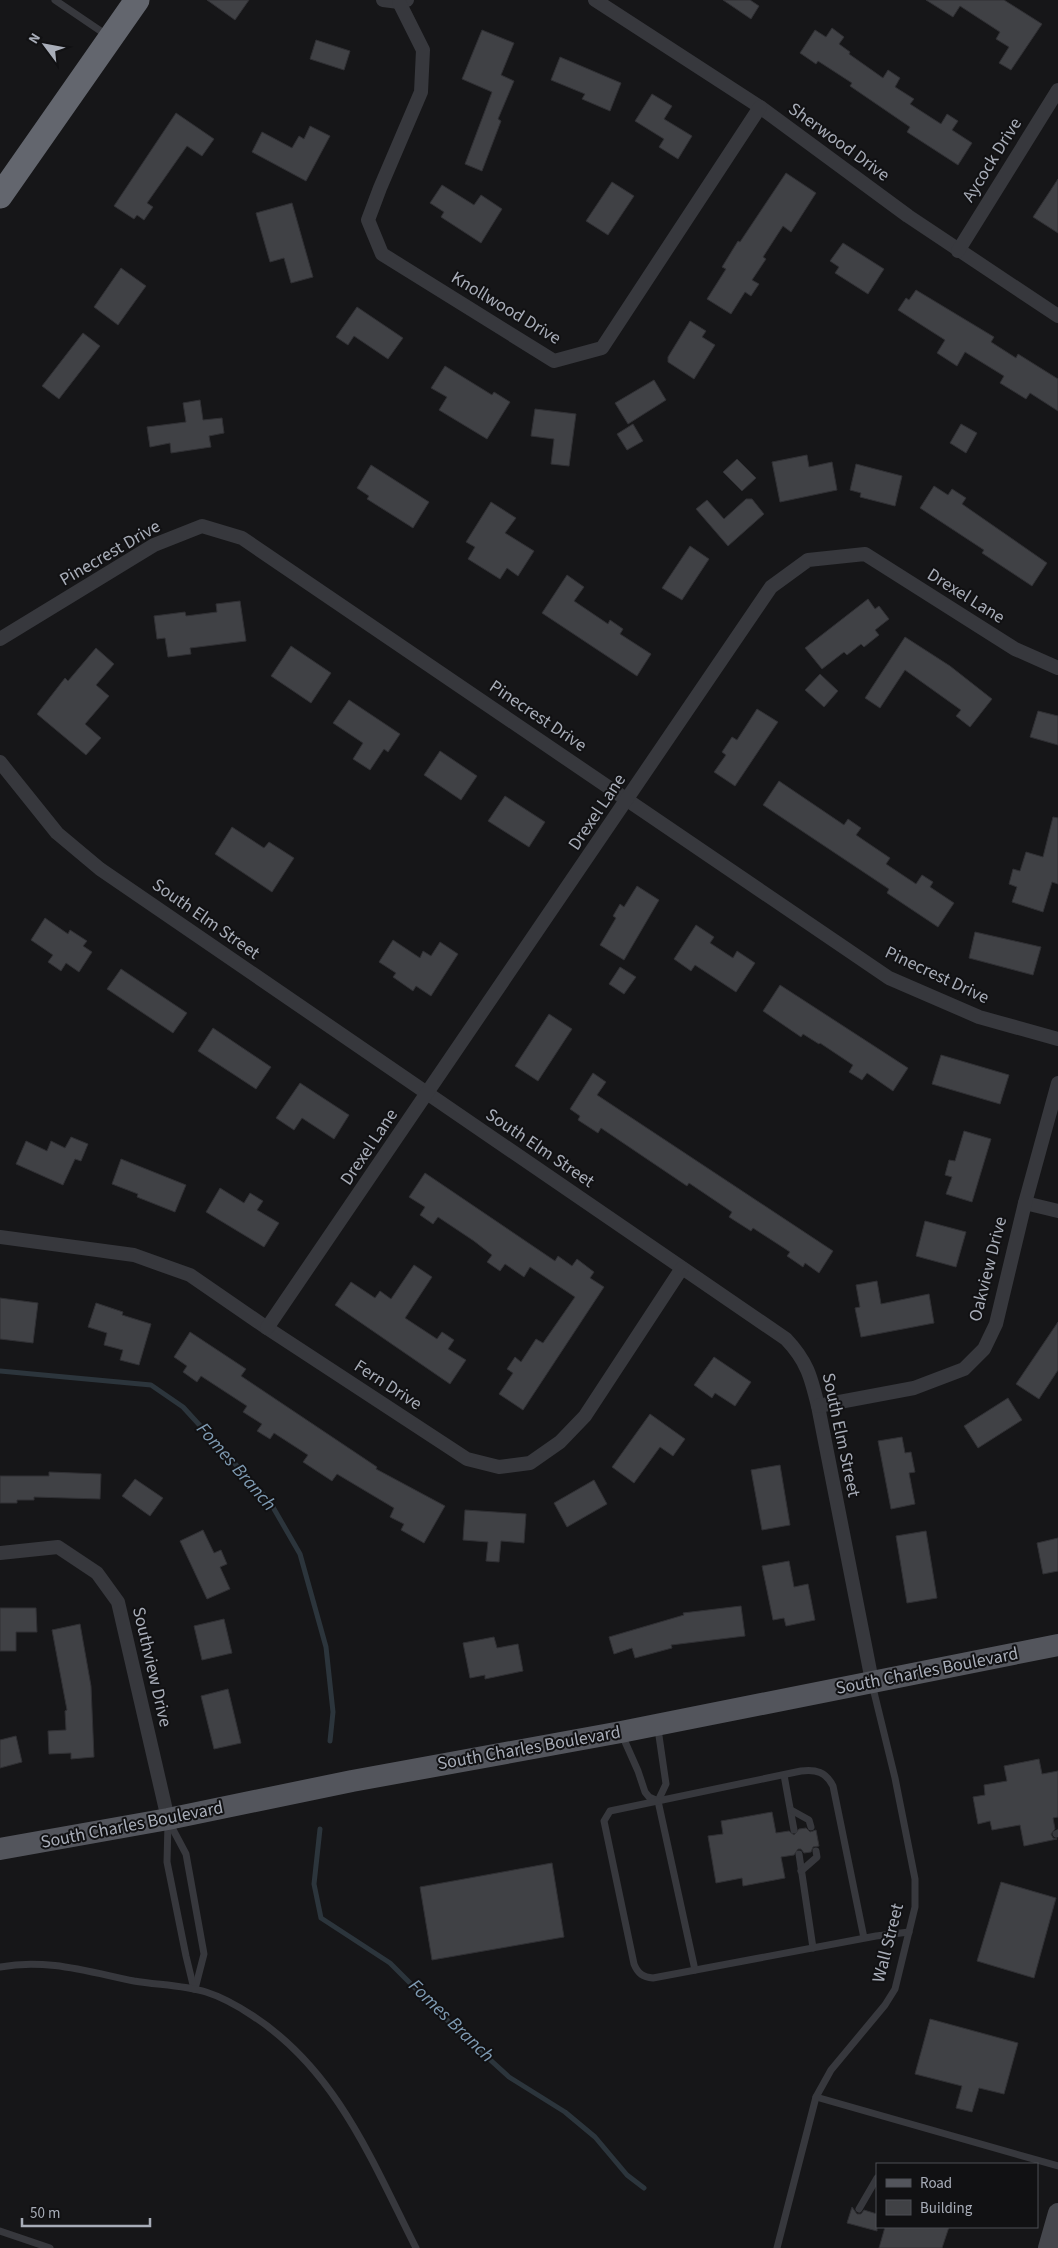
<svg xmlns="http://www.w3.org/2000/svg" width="1058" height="2248" font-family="'Source Sans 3',sans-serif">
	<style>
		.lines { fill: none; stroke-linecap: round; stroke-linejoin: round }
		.stream { stroke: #2c353c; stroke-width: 5 }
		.building { fill: #404145; stroke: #303034 }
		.lane { stroke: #37383d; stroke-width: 7 }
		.street { stroke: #37383d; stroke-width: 14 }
		.secondary { stroke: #45474d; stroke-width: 20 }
		.primary { stroke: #53555c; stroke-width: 22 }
		.highway { stroke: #63666e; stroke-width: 25 }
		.labels { text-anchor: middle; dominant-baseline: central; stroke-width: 4; stroke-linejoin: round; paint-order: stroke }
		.street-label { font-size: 18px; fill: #a8adb8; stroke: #111113 }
		.water-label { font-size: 19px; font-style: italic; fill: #7f9bb3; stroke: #111113 }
	</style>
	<rect width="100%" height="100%" fill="#161618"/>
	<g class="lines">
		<!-- stream -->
		<g class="stream">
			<polyline points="0,1371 151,1385 183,1407 270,1502 300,1554 326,1647 333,1712 330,1741"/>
			<polyline points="320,1829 314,1884 321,1918 390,1963 453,2026 509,2077 565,2112 595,2137 627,2175 644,2188"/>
		</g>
	</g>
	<!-- building -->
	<g class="building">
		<polygon points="207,0 249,0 235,20"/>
		<polygon points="723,0 750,0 759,6 751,19"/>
		<polygon points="926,0 1004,0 1042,24 1011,70 999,63 1009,47 996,39 1000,32 960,6 953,17"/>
		<polygon points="832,28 844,37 839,44 850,52 849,54 883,78 888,70 900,78 895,87 914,99 910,104 941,124 947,114 958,121 952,130 972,143 958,165 907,132 910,127 850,86 852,83 818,61 816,64 800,53 815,30 826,37"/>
		<polygon points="482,30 514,43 501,75 514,81 498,119 501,121 482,171 465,164 492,92 462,79"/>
		<polygon points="316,40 350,51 344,70 310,59"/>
		<polygon points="560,57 621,83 610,111 582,99 585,94 551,80"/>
		<polygon points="652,94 672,106 664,119 692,136 678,159 659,147 664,139 635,121"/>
		<polygon points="176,113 214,139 202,156 187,146 147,203 153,207 144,220 137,215 134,219 114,206"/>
		<polygon points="310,126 330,136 306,181 252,152 262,132 292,148 299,136 304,139"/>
		<polygon points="786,173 816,193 791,232 783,226 763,257 766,259 752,280 759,284 751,296 745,292 731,314 707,299 726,269 722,267 738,241 740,242"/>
		<polygon points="1058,179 1058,233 1033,217"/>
		<polygon points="612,182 634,196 608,235 586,221"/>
		<polygon points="442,185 474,205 481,195 502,209 481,243 441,217 444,212 430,203"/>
		<polygon points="292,203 313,277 291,283 284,258 270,262 256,213"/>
		<polygon points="843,243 884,269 868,294 835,273 839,267 830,261"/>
		<polygon points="121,268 146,286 118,325 94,307"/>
		<polygon points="916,290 994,337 991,342 1016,358 1018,354 1058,379 1058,411 1030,393 1026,399 1000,383 1004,376 965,352 957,366 937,353 945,340 898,310 906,298 909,300"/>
		<polygon points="357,307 403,338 388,359 354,336 348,345 336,337"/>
		<polygon points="690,321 706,331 702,337 715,345 694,379 668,362 668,357"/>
		<polygon points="83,333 100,346 59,399 42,386"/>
		<polygon points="445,366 492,395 494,392 510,402 487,439 439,410 447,397 431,388"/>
		<polygon points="654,380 666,400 628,424 615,403"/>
		<polygon points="200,400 203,420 222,418 224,433 209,436 211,447 171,453 170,443 150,447 147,427 186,422 183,403"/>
		<polygon points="535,409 576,414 569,466 551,464 554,439 531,436"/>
		<polygon points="633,424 643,441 627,450 617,434"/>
		<polygon points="961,424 977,433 966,453 950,443"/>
		<polygon points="807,455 809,467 832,462 837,490 780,502 772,462"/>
		<polygon points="737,459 756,478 742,491 723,472"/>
		<polygon points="856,464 902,476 895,506 860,497 861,493 850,490"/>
		<polygon points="371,465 429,502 413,528 367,499 369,496 357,488"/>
		<polygon points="934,486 948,495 952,489 966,498 962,504 1047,563 1032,586 982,553 984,550 920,508"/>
		<polygon points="746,499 752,499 764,514 728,546 696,509 707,500 724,519"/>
		<polygon points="491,502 516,518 505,533 534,551 518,576 507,568 500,579 468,559 475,547 466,542"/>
		<polygon points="690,546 709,559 682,600 662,588"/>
		<polygon points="567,575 584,587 574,601 608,624 610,620 623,629 620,634 651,654 637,676 542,613"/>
		<polygon points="868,599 875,609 879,606 889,619 875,630 879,635 864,647 861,644 847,655 844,652 822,669 805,648"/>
		<polygon points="240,601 246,641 190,648 191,654 168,657 165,638 157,639 154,616 185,612 186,616 217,612 216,604"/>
		<polygon points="905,637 950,666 992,699 970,727 956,716 961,710 905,670 880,708 865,698"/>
		<polygon points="291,646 331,673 311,703 271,676"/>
		<polygon points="96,648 114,664 96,685 109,696 85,724 101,738 86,755 37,714 65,678 68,681"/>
		<polygon points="820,674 838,691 824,707 805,690"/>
		<polygon points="349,700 400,734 388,752 384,749 370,770 353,759 363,743 333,723"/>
		<polygon points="757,709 778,722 735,786 714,772 726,755 722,752 732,737 737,740"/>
		<polygon points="1038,711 1058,716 1058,745 1030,737"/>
		<polygon points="440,751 477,776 461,800 424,775"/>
		<polygon points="779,781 844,825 848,819 861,828 856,835 890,858 886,864 916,884 922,875 933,882 930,887 954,903 938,927 887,893 889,889 763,805"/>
		<polygon points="505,796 545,822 529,847 488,821"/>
		<polygon points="1053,817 1058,818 1058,884 1052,882 1043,912 1012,902 1017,887 1009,884 1013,869 1020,871 1026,852 1043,857"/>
		<polygon points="232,827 264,848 269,842 294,858 272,892 215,854"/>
		<polygon points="637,886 659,900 624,960 600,945 616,918 613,916 620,904 624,907"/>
		<polygon points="45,918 68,934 70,930 87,941 83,946 92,952 79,972 66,963 61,971 48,962 53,955 31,940"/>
		<polygon points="696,925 714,937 710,943 733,958 737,951 755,963 736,992 695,965 691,971 674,959"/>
		<polygon points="975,932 1041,947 1033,975 969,958"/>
		<polygon points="393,940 420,958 423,951 431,956 440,942 458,954 431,996 416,986 413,991 393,977 396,973 379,962"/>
		<polygon points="620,967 636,977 624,994 609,984"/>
		<polygon points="121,969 187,1013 173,1033 107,989"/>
		<polygon points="780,985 908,1068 893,1091 867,1073 862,1080 849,1072 853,1065 820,1043 819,1044 803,1034 801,1037 763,1011"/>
		<polygon points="549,1014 572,1029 538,1081 515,1066"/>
		<polygon points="213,1028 271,1067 256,1089 198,1051"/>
		<polygon points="941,1055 1009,1075 1000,1104 932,1084"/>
		<polygon points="593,1073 606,1082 597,1095 833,1251 819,1273 805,1263 803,1267 787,1256 790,1252 753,1228 751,1231 729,1217 732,1212 689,1183 687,1186 601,1128 598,1133 578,1120 580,1116 570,1109"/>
		<polygon points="300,1083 349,1115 334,1139 302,1118 294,1130 276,1118"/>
		<polygon points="964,1131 991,1139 972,1202 946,1194 952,1177 945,1175 949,1160 955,1161"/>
		<polygon points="71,1137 88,1144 81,1161 75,1159 63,1185 16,1164 26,1141 47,1151 51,1141 65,1148"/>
		<polygon points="121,1159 186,1185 175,1212 137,1197 138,1194 112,1184"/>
		<polygon points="425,1173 555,1261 558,1256 572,1266 577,1259 594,1272 590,1278 604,1287 523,1410 499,1394 513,1373 507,1369 515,1357 521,1362 536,1339 543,1343 575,1297 530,1267 524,1277 505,1264 500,1271 487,1262 492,1255 474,1241 438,1217 433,1224 420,1215 425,1207 409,1197"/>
		<polygon points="220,1188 244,1203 250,1193 263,1201 257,1210 279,1223 264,1247 206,1212"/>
		<polygon points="925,1221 966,1232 956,1267 916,1256"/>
		<polygon points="414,1265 432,1277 405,1318 437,1339 442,1332 454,1340 448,1349 466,1360 450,1384 335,1305 351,1282 375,1298 380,1291 391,1299"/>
		<polygon points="877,1281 881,1304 929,1294 934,1323 861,1337 855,1308 860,1307 856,1285"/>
		<polygon points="0,1298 38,1303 33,1343 0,1339"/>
		<polygon points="96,1303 123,1312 122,1315 151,1324 139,1365 120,1360 123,1350 104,1345 107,1333 88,1327"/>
		<polygon points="1058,1322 1058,1370 1039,1399 1016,1384"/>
		<polygon points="190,1332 246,1369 241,1376 377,1467 376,1469 445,1506 424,1543 401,1530 404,1524 390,1517 394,1508 337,1474 332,1481 303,1462 308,1455 274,1433 270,1439 257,1431 262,1424 243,1412 247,1406 201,1376 197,1382 183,1372 187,1366 174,1357"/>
		<polygon points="714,1357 751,1382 735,1406 715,1393 712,1398 694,1385"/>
		<polygon points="1008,1398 1022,1420 978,1448 964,1426"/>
		<polygon points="650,1414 685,1439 673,1456 660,1447 634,1483 612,1467"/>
		<polygon points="902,1437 905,1453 911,1452 915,1472 909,1473 915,1504 891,1509 878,1441"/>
		<polygon points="780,1465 790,1525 762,1530 751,1470"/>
		<polygon points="49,1472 101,1474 100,1499 34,1497 34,1500 17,1500 17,1503 0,1503 0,1476 49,1476"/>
		<polygon points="135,1479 163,1498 150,1516 122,1496"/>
		<polygon points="594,1480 607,1504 567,1527 554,1503"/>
		<polygon points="465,1510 526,1514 524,1543 501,1541 499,1562 486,1561 488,1542 463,1540"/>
		<polygon points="203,1530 214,1553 221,1550 227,1564 220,1567 230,1589 207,1599 180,1541"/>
		<polygon points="926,1531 937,1598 907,1603 896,1536"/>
		<polygon points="1058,1538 1058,1571 1043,1574 1037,1543"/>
		<polygon points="789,1561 794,1587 808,1584 815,1620 786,1626 784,1618 773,1620 762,1566"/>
		<polygon points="741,1606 745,1636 671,1645 672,1648 635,1658 632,1648 614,1654 609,1637 684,1615 683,1613"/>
		<polygon points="0,1608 36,1608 37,1632 16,1632 16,1651 0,1651"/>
		<polygon points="224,1619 232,1653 202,1660 194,1626"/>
		<polygon points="80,1624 91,1686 94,1757 71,1759 71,1753 49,1754 48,1731 66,1730 65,1711 67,1710 52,1630"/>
		<polygon points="494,1637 497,1648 518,1644 523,1671 485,1679 485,1675 470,1678 463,1643"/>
		<polygon points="228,1689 241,1743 214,1749 201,1696"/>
		<polygon points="16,1736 22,1762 0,1768 0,1740"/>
		<polygon points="1039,1759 1042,1774 1058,1771 1058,1817 1053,1818 1055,1829 1051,1834 1053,1838 1057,1839 1024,1846 1020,1825 992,1830 990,1821 978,1824 973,1797 985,1795 984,1785 1007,1781 1004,1766"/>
		<polygon points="772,1812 776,1833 789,1831 794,1835 799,1829 806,1828 810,1832 816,1830 819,1846 813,1847 811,1852 804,1853 801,1849 798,1849 794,1855 781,1857 785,1878 743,1886 742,1878 716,1883 708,1836 723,1834 721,1821"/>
		<polygon points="552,1863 564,1937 432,1960 420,1887"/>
		<polygon points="1001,1882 1056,1898 1034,1978 977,1961"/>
		<polygon points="930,2019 1018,2043 1004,2094 979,2088 972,2112 956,2108 962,2086 915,2074"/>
		<polygon points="852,2207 857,2214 861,2214 864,2210 877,2214 877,2231 847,2223"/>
		<polygon points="885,2227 949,2227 942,2248 879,2248"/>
	</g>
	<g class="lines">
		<!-- lane -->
		<g class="lane">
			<polyline points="55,0 108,36"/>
			<polyline points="658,1729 666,1784 658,1801 695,1970"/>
			<polyline points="622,1735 638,1771 645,1792 649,1797 658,1801"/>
			<polyline points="784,1775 794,1830"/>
			<polyline points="791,1810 809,1820 811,1827"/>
			<polyline points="169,1822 186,1854 204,1954 195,1989"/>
			<polyline points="168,1823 167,1862 186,1956 194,1989"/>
			<polyline points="1056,1834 1058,1833"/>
			<polyline points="799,1854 813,1948"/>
			<polyline points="801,1871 817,1857 816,1851"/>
			<path d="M864 1938 833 1786C826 1772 816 1769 801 1771L610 1811 604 1821 634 1964C638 1974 643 1977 653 1978L876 1936 909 1932"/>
			<path d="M0 1967C46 1958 89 1972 134 1981 158 1985 183 1985 206 1992 222 1997 238 2006 253 2016 337 2071 372 2161 416 2248"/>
			<polyline points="816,2097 1058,2166"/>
			<polyline points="859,2209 877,2178"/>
			<polyline points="0,2231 50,2248"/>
			<polyline points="777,2248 816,2097 831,2070 885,2005 895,1989 915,1907 915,1879 895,1778 872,1684"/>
		</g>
		<!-- street -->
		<g class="street">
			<polyline points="383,0 399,2 407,0"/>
			<polyline points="595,0 760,107 908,216 1058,316"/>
			<polyline points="399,2 423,50 421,92 380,188 368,220 382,254 554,361 602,348 760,107"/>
			<polyline points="958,251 1058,90"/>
			<polyline points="0,639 154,545 202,526 242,538 889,978 979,1017 1058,1039"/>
			<path d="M0 762 57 833 100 869 786 1339C807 1361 811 1377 818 1406L872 1681"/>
			<polyline points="1025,1203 1058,1211"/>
			<polyline points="0,1237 134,1255 190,1275 267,1328 467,1459 499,1467 530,1463 560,1442 585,1416 682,1268"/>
			<polyline points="267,1328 771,587 808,560 865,554 1015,649 1058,668"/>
			<polyline points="818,1406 914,1388 964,1369 984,1349 996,1324 1025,1203 1058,1083"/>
			<polyline points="0,1553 58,1547 97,1573 118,1602 168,1819"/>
		</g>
		<!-- secondary -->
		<polyline class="secondary" points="1048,2248 1058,2213"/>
		<!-- primary -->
		<polyline class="primary" points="0,1849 168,1819 352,1781 621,1732 1058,1645"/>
		<!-- highway -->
		<polyline class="highway" points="0,196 137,0"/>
	</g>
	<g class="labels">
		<!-- street labels -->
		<g class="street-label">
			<text transform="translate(839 142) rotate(36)">Sherwood Drive</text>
			<text transform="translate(992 160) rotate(-58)">Aycock Drive</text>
			<text transform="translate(506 308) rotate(31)">Knollwood Drive</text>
			<text transform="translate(110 553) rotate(-30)">Pinecrest Drive</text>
			<text transform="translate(966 596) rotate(32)">Drexel Lane</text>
			<text transform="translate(538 716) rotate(34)">Pinecrest Drive</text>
			<text transform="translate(597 812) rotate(-56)">Drexel Lane</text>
			<text transform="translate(206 919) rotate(35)">South Elm Street</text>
			<text transform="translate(937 975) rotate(25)">Pinecrest Drive</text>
			<text transform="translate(369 1147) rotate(-56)">Drexel Lane</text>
			<text transform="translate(540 1148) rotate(34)">South Elm Street</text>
			<text transform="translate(988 1269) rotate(-76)">Oakview Drive</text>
			<text transform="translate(388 1385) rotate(33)">Fern Drive</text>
			<text transform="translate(841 1435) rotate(78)">South Elm Street</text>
			<text transform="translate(152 1667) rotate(77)">Southview Drive</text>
			<text transform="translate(927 1671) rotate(-11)">South Charles Boulevard</text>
			<text transform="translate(529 1748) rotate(-10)">South Charles Boulevard</text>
			<text transform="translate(132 1825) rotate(-11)">South Charles Boulevard</text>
			<text transform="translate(888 1943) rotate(-76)">Wall Street</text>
		</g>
		<!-- water labels -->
		<g class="water-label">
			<text transform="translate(236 1467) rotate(49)">Fomes Branch</text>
			<text transform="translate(451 2021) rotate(44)">Fomes Branch</text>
		</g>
	</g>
	<!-- legend -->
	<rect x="876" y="2163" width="162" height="65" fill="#111113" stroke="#4d4f55"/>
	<rect x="886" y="2179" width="25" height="8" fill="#53555c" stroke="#4d4f55"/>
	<text x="920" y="2188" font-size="15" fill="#a8adb8">Road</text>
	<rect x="886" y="2200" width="25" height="15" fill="#404145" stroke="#4d4f55"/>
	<text x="920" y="2213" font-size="15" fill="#a8adb8">Building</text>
	<!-- north arrow -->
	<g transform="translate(45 45) rotate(302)" stroke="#111113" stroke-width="4" paint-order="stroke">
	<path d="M0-4L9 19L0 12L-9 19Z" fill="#a8adb8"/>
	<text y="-8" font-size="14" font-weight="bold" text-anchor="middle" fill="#a8adb8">N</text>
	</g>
	<!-- scale -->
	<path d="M22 2218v8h128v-8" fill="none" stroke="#a8adb8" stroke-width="2.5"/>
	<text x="30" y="2218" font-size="15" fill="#a8adb8" stroke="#111113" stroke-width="4" paint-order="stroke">50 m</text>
</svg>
